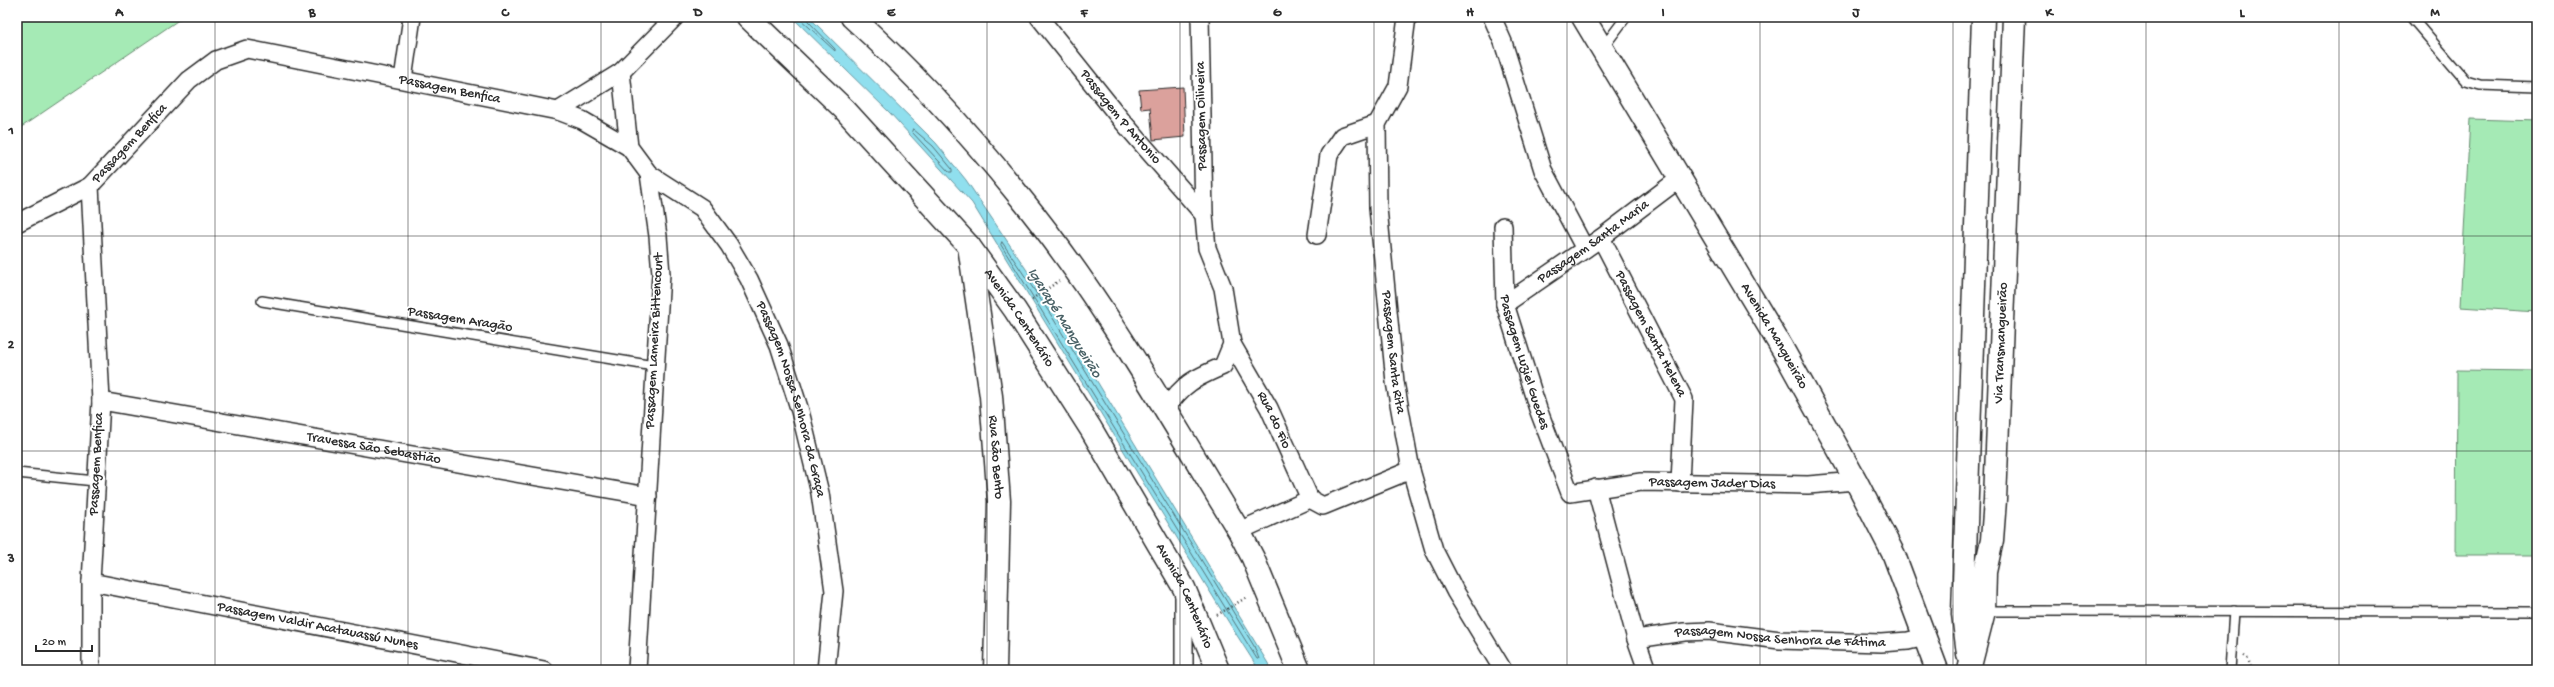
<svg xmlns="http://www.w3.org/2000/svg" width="2554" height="687" font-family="'Gochi Hand',sans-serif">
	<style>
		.green { fill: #a5eab5; stroke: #688a70 }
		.water { fill: #90dfee; stroke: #6897a0 }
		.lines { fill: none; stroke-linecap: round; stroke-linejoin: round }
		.shore { stroke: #537379; stroke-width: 1 }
		.building { fill: #dba19c; stroke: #2b2b2b }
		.service-casing { stroke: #2b2b2b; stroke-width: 12 }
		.minor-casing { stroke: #2b2b2b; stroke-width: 20 }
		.tertiary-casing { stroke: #2b2b2b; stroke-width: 25 }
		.primary-casing { stroke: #2b2b2b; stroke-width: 25 }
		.path { stroke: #2b2b2b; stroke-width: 2.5; stroke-dasharray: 1 3; stroke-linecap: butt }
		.service { stroke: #fff; stroke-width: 9 }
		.minor { stroke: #fff; stroke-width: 17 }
		.tertiary { stroke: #fff; stroke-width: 22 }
		.primary { stroke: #fff; stroke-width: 22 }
		.grid { fill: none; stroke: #2b2b2b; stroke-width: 1; stroke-opacity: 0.55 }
		.labels { text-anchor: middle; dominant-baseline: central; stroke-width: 4; stroke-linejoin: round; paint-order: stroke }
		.street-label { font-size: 14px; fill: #2b2b2b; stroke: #fff }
		.water-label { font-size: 15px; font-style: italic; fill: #496166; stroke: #fff }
		.neatline { fill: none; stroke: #2b2b2b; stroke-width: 1.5 }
		.grid-label { font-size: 13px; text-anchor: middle; font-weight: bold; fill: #2b2b2b }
	</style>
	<rect width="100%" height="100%" fill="#fff"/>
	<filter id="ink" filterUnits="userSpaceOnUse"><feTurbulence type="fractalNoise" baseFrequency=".025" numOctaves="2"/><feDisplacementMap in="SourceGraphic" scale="8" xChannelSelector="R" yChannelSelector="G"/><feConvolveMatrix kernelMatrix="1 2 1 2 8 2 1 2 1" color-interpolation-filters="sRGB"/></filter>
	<g filter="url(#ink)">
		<!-- green -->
		<g class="green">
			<polygon points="17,17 183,17 17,130"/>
			<polygon points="2470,119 2537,121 2537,312 2460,307"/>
			<polygon points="2457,370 2537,371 2537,555 2456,555"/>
		</g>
		<!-- water -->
		<polygon class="water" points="792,17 809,17 936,143 966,180 1055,312 1272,670 1259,670 1231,626 972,203 890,113"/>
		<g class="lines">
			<!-- shore -->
			<g class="shore">
				<polyline points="798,17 835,51 835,49 808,21 807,17"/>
				<polygon points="913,129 933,146 952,169 952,172 949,172 912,132"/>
				<polygon points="1002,242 1051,315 1254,646 1259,659 1257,659 1009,258 1001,245"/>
			</g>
		</g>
		<!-- building -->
		<polygon class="building" points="1183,87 1185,137 1153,140 1150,108 1141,109 1139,90"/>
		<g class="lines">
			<defs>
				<g id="service">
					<polyline points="2411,17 2466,81 2480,85 2537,87"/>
					<polyline points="1602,49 1626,17"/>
					<polyline points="262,301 654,366"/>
					<polyline points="17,473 95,481"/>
					<polyline points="1984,611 2537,612"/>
					<polyline points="2230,670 2234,611"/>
				</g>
				<g id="minor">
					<path id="s1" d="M1039 17 1123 122 1204 215"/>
					<path id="s2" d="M1407 17 1398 86 1377 124 1378 208 1395 382 1411 470 1434 550 1455 591 1503 670"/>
					<polyline points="1492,17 1503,42 1543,170 1585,249"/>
					<polyline points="621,72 629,147 649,174 658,236 661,274 637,670"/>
					<polyline points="403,79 412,17"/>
					<polyline points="558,111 621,72 675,17"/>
					<path id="s3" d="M649 174 702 208 729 245 749 279 779 345 800 411 820 493 834 591 826 670"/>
					<polyline points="90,186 101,401 91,582 91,670"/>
					<path id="s4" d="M17 223 90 186 189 80 216 60 247 49 558 111 582 120 629 147"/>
					<path id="s5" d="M1503 226 1505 304 1538 409 1570 493 1641 482 1808 485 1856 481"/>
					<polyline points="1317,235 1329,155 1342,136 1377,124"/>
					<path id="s6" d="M1601 238 1684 399 1680 483"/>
					<path id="s7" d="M1505 304 1601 238 1679 179"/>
					<path id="s8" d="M1232 344 1269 408 1310 499"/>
					<path id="s9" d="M101 401 648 496"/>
					<path d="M1165 410C1182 384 1195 378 1223 366L1232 344 1223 288 1207 248 1204 215 1200 17"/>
					<polyline points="1596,488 1636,639 1647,670"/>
					<polyline points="1239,531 1310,499 1323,506 1411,470"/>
					<path id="s10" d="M91 582 544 670"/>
					<polyline points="1184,594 1184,670"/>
					<path id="s11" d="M1636 639 1684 632 1709 631 1780 640 1881 643 1908 641 1925 637"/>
				</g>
				<g id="tertiary">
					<path id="s12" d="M1583 17 1782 348 1856 481 1894 555 1937 670"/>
					<path id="s13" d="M969 246 991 396 999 501 995 670"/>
					<polyline points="1968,654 1963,614 1983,17"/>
					<path id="s14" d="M1969 670 1984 611 1985 572 1992 540 1995 500 2014 17"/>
				</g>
				<g id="primary">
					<path id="s15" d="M748 17 844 109 969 246 1015 310 1091 429 1184 588 1218 670"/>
					<path d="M852 17C913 72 969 133 1020 197 1104 300 1170 418 1239 531L1253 558 1299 670"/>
				</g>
			</defs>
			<!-- service casing -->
			<use href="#service" class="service-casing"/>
			<!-- minor casing -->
			<use href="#minor" class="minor-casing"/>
			<!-- tertiary casing -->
			<use href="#tertiary" class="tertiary-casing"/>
			<!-- primary casing -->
			<use href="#primary" class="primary-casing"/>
			<!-- path -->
			<g class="path">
				<polyline points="1032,299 1059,281"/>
				<polyline points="1217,615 1247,597"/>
				<polyline points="2244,656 2248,659 2252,670"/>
			</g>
			<!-- service -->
			<use href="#service" class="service"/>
			<!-- minor -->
			<use href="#minor" class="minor"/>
			<!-- tertiary -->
			<use href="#tertiary" class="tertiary"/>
			<!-- primary -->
			<use href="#primary" class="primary"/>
		</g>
	</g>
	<!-- grid -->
	<path class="grid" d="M215 17V670M408 17V670M601 17V670M794 17V670M987 17V670M1180 17V670M1374 17V670M1567 17V670M1760 17V670M1953 17V670M2146 17V670M2339 17V670M17 236H2537M17 451H2537"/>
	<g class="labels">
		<!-- street labels -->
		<g class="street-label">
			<text stroke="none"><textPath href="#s4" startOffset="500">Passagem Benfica</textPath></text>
			<text transform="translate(1202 116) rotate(-91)">Passagem Oiliveira</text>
			<text stroke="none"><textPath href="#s1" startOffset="129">Passagem P Antonio</textPath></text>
			<text stroke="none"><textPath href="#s4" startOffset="140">Passagem Benfica</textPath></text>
			<text stroke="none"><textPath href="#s7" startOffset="108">Passagem Santa Maria</textPath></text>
			<text stroke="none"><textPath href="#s15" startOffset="406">Avenida Centenário</textPath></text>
			<text transform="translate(460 320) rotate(9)">Passagem Aragão</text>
			<text stroke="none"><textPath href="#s6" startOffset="108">Passagem Santa Helena</textPath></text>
			<text stroke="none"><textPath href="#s12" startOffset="372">Avenida Mangueirão</textPath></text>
			<text transform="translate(655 341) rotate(-87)">Passagem Lameira Bittencourt</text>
			<text stroke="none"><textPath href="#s14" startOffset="330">Via Transmangueirão</textPath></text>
			<text stroke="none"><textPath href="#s2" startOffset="342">Passagem Santa Rita</textPath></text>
			<text stroke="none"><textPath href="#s5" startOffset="139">Passagem Luziel Guedes</textPath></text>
			<text stroke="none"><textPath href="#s3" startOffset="276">Passagem Nossa Senhora da Graça</textPath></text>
			<text stroke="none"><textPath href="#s8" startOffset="87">Rua do Fio</textPath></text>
			<text stroke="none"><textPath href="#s9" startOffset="277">Travessa São Sebastião</textPath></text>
			<text stroke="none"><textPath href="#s13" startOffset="213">Rua São Bento</textPath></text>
			<text transform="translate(97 464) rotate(-87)">Passagem Benfica</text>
			<text stroke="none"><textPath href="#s5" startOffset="421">Passagem Jader Dias</textPath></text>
			<text stroke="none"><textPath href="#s15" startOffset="730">Avenida Centenário</textPath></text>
			<text stroke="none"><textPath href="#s10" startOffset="231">Passagem Valdir Acatauassú Nunes</textPath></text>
			<text stroke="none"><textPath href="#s11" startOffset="145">Passagem Nossa Senhora de Fátima</textPath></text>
		</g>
		<!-- water labels -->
		<g class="water-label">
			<text transform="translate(1064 323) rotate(58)">Igarapé Mangueirão</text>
		</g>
	</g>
	<!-- margin -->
	<rect width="2554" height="687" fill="none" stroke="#fff" stroke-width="44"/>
	<!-- scale -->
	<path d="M36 645v6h56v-6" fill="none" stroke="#2b2b2b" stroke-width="2"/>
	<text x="42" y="645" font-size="12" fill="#2b2b2b" stroke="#ffffff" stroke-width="3" paint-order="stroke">20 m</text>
	<rect x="22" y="22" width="2510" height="643" class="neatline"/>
	<g class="grid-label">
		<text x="119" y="16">A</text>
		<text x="312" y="16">B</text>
		<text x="505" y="16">C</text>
		<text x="698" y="16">D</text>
		<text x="891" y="16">E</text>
		<text x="1084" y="16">F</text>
		<text x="1277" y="16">G</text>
		<text x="1470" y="16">H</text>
		<text x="1663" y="16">I</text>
		<text x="1856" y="16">J</text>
		<text x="2049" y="16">K</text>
		<text x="2242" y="16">L</text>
		<text x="2435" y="16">M</text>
		<text x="11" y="134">1</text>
		<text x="11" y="348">2</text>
		<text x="11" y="562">3</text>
	</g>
</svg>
